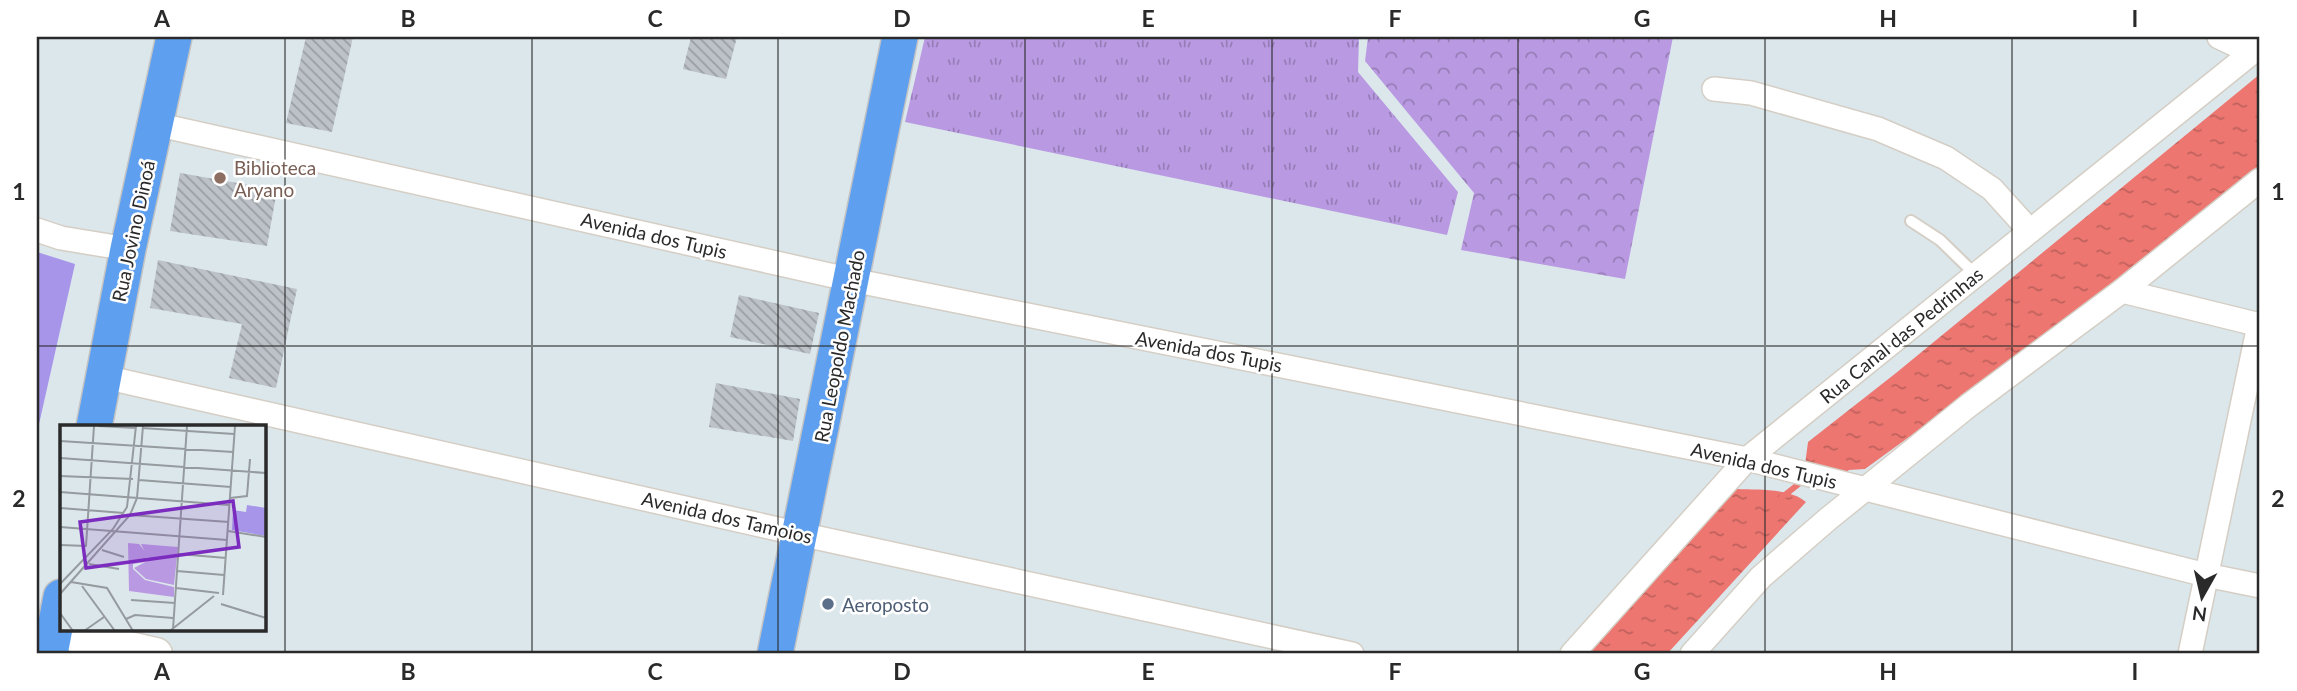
<svg xmlns="http://www.w3.org/2000/svg" width="2297" height="691" font-family="Lato,sans-serif">
	<style>
		.grass { fill: url(#grass-tufts) }
		.forest { fill: url(#forest-crowns) }
		.pitch { fill: #a695e9 }
		.water { fill: url(#water-ripples) }
		.lines { fill: none; stroke-linecap: round; stroke-linejoin: round }
		.stream { stroke: #ed7670; stroke-width: 6 }
		.building { fill: url(#building-back-hatch) }
		.lane-casing { stroke: #d4cec5; stroke-width: 14 }
		.street-casing { stroke: #d4cec5; stroke-width: 26 }
		.secondary-casing { stroke: #d4cec5; stroke-width: 35 }
		.primary-casing { stroke: #c3c3c3; stroke-width: 38 }
		.lane { stroke: #fff; stroke-width: 10 }
		.street { stroke: #fff; stroke-width: 23 }
		.secondary { stroke: #fff; stroke-width: 32 }
		.primary { stroke: #5ea0ef; stroke-width: 35 }
		.grid { fill: none; stroke: #2a2a2a; stroke-width: 2; stroke-opacity: 0.55 }
		.education-dot { fill: #8d6e63; stroke: #fff; stroke-width: 2.5 }
		.service-dot { fill: #5c6f8a; stroke: #fff; stroke-width: 2.5 }
		.labels { text-anchor: middle; dominant-baseline: central; stroke-width: 5; stroke-linejoin: round; paint-order: stroke }
		.education-label { font-size: 19px; fill: #785e54; stroke: #fff; text-anchor: start }
		.street-label { font-size: 19px; fill: #2a2a2a; stroke: #fff }
		.service-label { font-size: 19px; fill: #4e5e75; stroke: #fff; text-anchor: start }
		.inset-road { fill: none; stroke: #959b9e; stroke-width: 2 }
		.view { fill: #7b2cbf; fill-opacity: 0.15; stroke: #7b2cbf; stroke-width: 3.5 }
		.inset-edge { fill: none; stroke: #2a2a2a; stroke-width: 3.5 }
		.neatline { fill: none; stroke: #2a2a2a; stroke-width: 2.5 }
		.grid-label { font-size: 23px; text-anchor: middle; font-weight: bold; fill: #2a2a2a }
	</style>
	<defs>
		<pattern id="grass-tufts" width="24" height="20" patternUnits="userSpaceOnUse" patternTransform="scale(1.75)"><rect width="24" height="20" fill="#b999e2"/><path d="M3 7l-1-3M5 7V3M7 7l1-3M15 17l-1-3M17 17v-4M19 17l1-3" fill="none" stroke="#977db7"/></pattern>
		<pattern id="forest-crowns" width="20" height="18" patternUnits="userSpaceOnUse" patternTransform="scale(1.75)"><rect width="20" height="18" fill="#b999e2"/><path d="M2 6a3 3 0 1 1 6 0M12 15a3 3 0 1 1 6 0" fill="none" stroke="#977db7"/></pattern>
		<pattern id="water-ripples" width="26" height="14" patternUnits="userSpaceOnUse" patternTransform="scale(1.75)"><rect width="26" height="14" fill="#ed7670"/><path d="M2 4q2-2 4 0t4 0M15 11q2-2 4 0t4 0" fill="none" stroke="#c0615c"/></pattern>
		<pattern id="building-back-hatch" width="6" height="6" patternUnits="userSpaceOnUse" patternTransform="scale(1.75)"><rect width="6" height="6" fill="#bcc2c8"/><path d="M-1 5l2 2M0 0l6 6M5-1l2 2" fill="none" stroke="#999ea3"/></pattern>
	</defs>
	<rect width="100%" height="100%" fill="#dce7ec"/>
	<!-- grass -->
	<polygon class="grass" points="925,37 1359,37 1358,72 1458,192 1447,235 905,122"/>
	<!-- forest -->
	<polygon class="forest" points="1368,37 1673,37 1625,279 1461,250 1474,193 1365,61"/>
	<!-- pitch -->
	<polygon class="pitch" points="37,252 75,264 37,433"/>
	<!-- water -->
	<g class="water">
		<polygon points="2260,74 2260,169 2139,261 2097,300 1865,469 1849,470 1845,473 1805,465 1808,442 1896,373"/>
		<path d="M1737 489C1758 490 1790 488 1806 502L1667 654H1589L1617 617Z"/>
	</g>
	<g class="lines">
		<!-- stream -->
		<polyline class="stream" points="1781,498 1805,479"/>
	</g>
	<!-- building -->
	<g class="building">
		<polygon points="306,37 353,37 332,132 286,123"/>
		<polygon points="691,37 737,37 726,79 683,69"/>
		<polygon points="180,173 277,190 267,246 170,231"/>
		<polygon points="158,260 297,289 276,388 229,378 242,324 150,308"/>
		<polygon points="739,295 819,313 810,354 730,337"/>
		<polygon points="716,383 800,399 793,441 709,427"/>
	</g>
	<g class="lines">
		<defs>
			<polyline id="lane" points="1911,221 1940,240 1976,275"/>
			<g id="street">
				<polyline points="2219,37 2251,52"/>
				<polyline points="1714,89 1751,93 1878,129 1946,158 1992,189 2030,231"/>
				<polyline points="155,124 852,280 1747,459 2206,575 2260,586"/>
				<polyline points="37,230 61,238 128,249"/>
				<polyline points="2122,291 2260,325"/>
				<polyline points="104,377 800,534 1352,654"/>
				<polyline points="1572,654 1747,459 2260,46"/>
				<polyline points="1692,654 1761,577 1828,519 1968,406 2122,291 2260,180"/>
				<polyline points="2190,654 2259,325"/>
			</g>
			<polyline id="secondary" points="55,631 156,654"/>
			<g id="primary">
				<polyline points="94,427 128,249 174,37"/>
				<polyline points="50,654 61,597"/>
				<polyline points="775,654 900,37"/>
			</g>
		</defs>
		<!-- lane casing -->
		<use href="#lane" class="lane-casing"/>
		<!-- street casing -->
		<use href="#street" class="street-casing"/>
		<!-- secondary casing -->
		<use href="#secondary" class="secondary-casing"/>
		<!-- primary casing -->
		<use href="#primary" class="primary-casing"/>
		<!-- lane -->
		<use href="#lane" class="lane"/>
		<!-- street -->
		<use href="#street" class="street"/>
		<!-- secondary -->
		<use href="#secondary" class="secondary"/>
		<!-- primary -->
		<use href="#primary" class="primary"/>
	</g>
	<!-- grid -->
	<path class="grid" d="M285 37V654M532 37V654M778 37V654M1025 37V654M1272 37V654M1518 37V654M1765 37V654M2012 37V654M37 346H2260"/>
	<!-- markers -->
	<circle class="education-dot" cx="220" cy="178" r="7"/>
	<circle class="service-dot" cx="828" cy="604" r="7"/>
	<g class="labels">
		<!-- education labels -->
		<g class="education-label">
			<text x="234" y="167">Biblioteca<tspan x="234" dy="22">Aryano</tspan></text>
		</g>
		<!-- street labels -->
		<g class="street-label">
			<text transform="translate(133 231) rotate(-78)">Rua Jovino Dinoá</text>
			<text transform="translate(654 235) rotate(13)">Avenida dos Tupis</text>
			<text transform="translate(1901 335) rotate(-39)">Rua Canal das Pedrinhas</text>
			<text transform="translate(839 346) rotate(-79)">Rua Leopoldo Machado</text>
			<text transform="translate(1209 351) rotate(11)">Avenida dos Tupis</text>
			<text transform="translate(1764 465) rotate(13)">Avenida dos Tupis</text>
			<text transform="translate(727 517) rotate(13)">Avenida dos Tamoios</text>
		</g>
		<!-- service labels -->
		<g class="service-label">
			<text x="842" y="604">Aeroposto</text>
		</g>
	</g>
	<!-- overview -->
	<g transform="translate(60 425)">
		<rect width="206" height="206" fill="#dce7ec"/>
		<path d="M81 119 118 122 114 160 86 154 74 143 89 135Z" fill="#b999e2"/>
		<path d="M68 118 79 119 88 130 85 137 73 139V144L85 155 114 162V172L69 166Z" fill="#b999e2"/>
		<path d="M187 80 206 83V111L172 105 173 85 186 87Z" fill="#a695e9"/>
		<path class="inset-road" d="M38 1 76 3M82 3 174 9M0 16 173 27M0 33 206 48M0 51 73 54M79 55 171 62M0 67 169 80M170 73 187 71 190 34M0 83 64 88M70 90 169 97M0 102 167 115M168 106 206 112M0 120 27 121M26 121 34 1M42 125 64 132M119 129 166 133M29 139 59 144M117 146 164 150M11 157 47 163 73 206M0 159 53 104 67 82 76 1M22 161 55 206M116 163 159 168M0 169 70 90 77 73 83 1M163 170 175 1M71 175 115 178M161 179 206 193M0 188 13 206M66 194 75 190 113 193M113 204 127 1M111 205 154 171M24 206 44 192"/>
		<path class="view" d="M173 76 179 122 26 143 20 97Z"/>
		<rect width="206" height="206" class="inset-edge"/>
	</g>
	<!-- border -->
	<rect width="2297" height="691" fill="none" stroke="#ffffff" stroke-width="77"/>
	<!-- north arrow -->
	<g transform="translate(2202 597) rotate(188)" stroke="#ffffff" stroke-width="5" paint-order="stroke">
	<path d="M0-5L12 26L0 18L-12 26Z" fill="#2a2a2a"/>
	<text y="-10" font-size="19" font-weight="bold" text-anchor="middle" fill="#2a2a2a">N</text>
	</g>
	<rect x="38" y="38" width="2220" height="614" class="neatline"/>
	<g class="grid-label">
		<text x="162" y="27">A</text>
		<text x="408" y="27">B</text>
		<text x="655" y="27">C</text>
		<text x="902" y="27">D</text>
		<text x="1148" y="27">E</text>
		<text x="1395" y="27">F</text>
		<text x="1642" y="27">G</text>
		<text x="1888" y="27">H</text>
		<text x="2135" y="27">I</text>
		<text x="19" y="200">1</text>
		<text x="2278" y="200">1</text>
		<text x="19" y="507">2</text>
		<text x="2278" y="507">2</text>
		<text x="162" y="680">A</text>
		<text x="408" y="680">B</text>
		<text x="655" y="680">C</text>
		<text x="902" y="680">D</text>
		<text x="1148" y="680">E</text>
		<text x="1395" y="680">F</text>
		<text x="1642" y="680">G</text>
		<text x="1888" y="680">H</text>
		<text x="2135" y="680">I</text>
	</g>
</svg>
